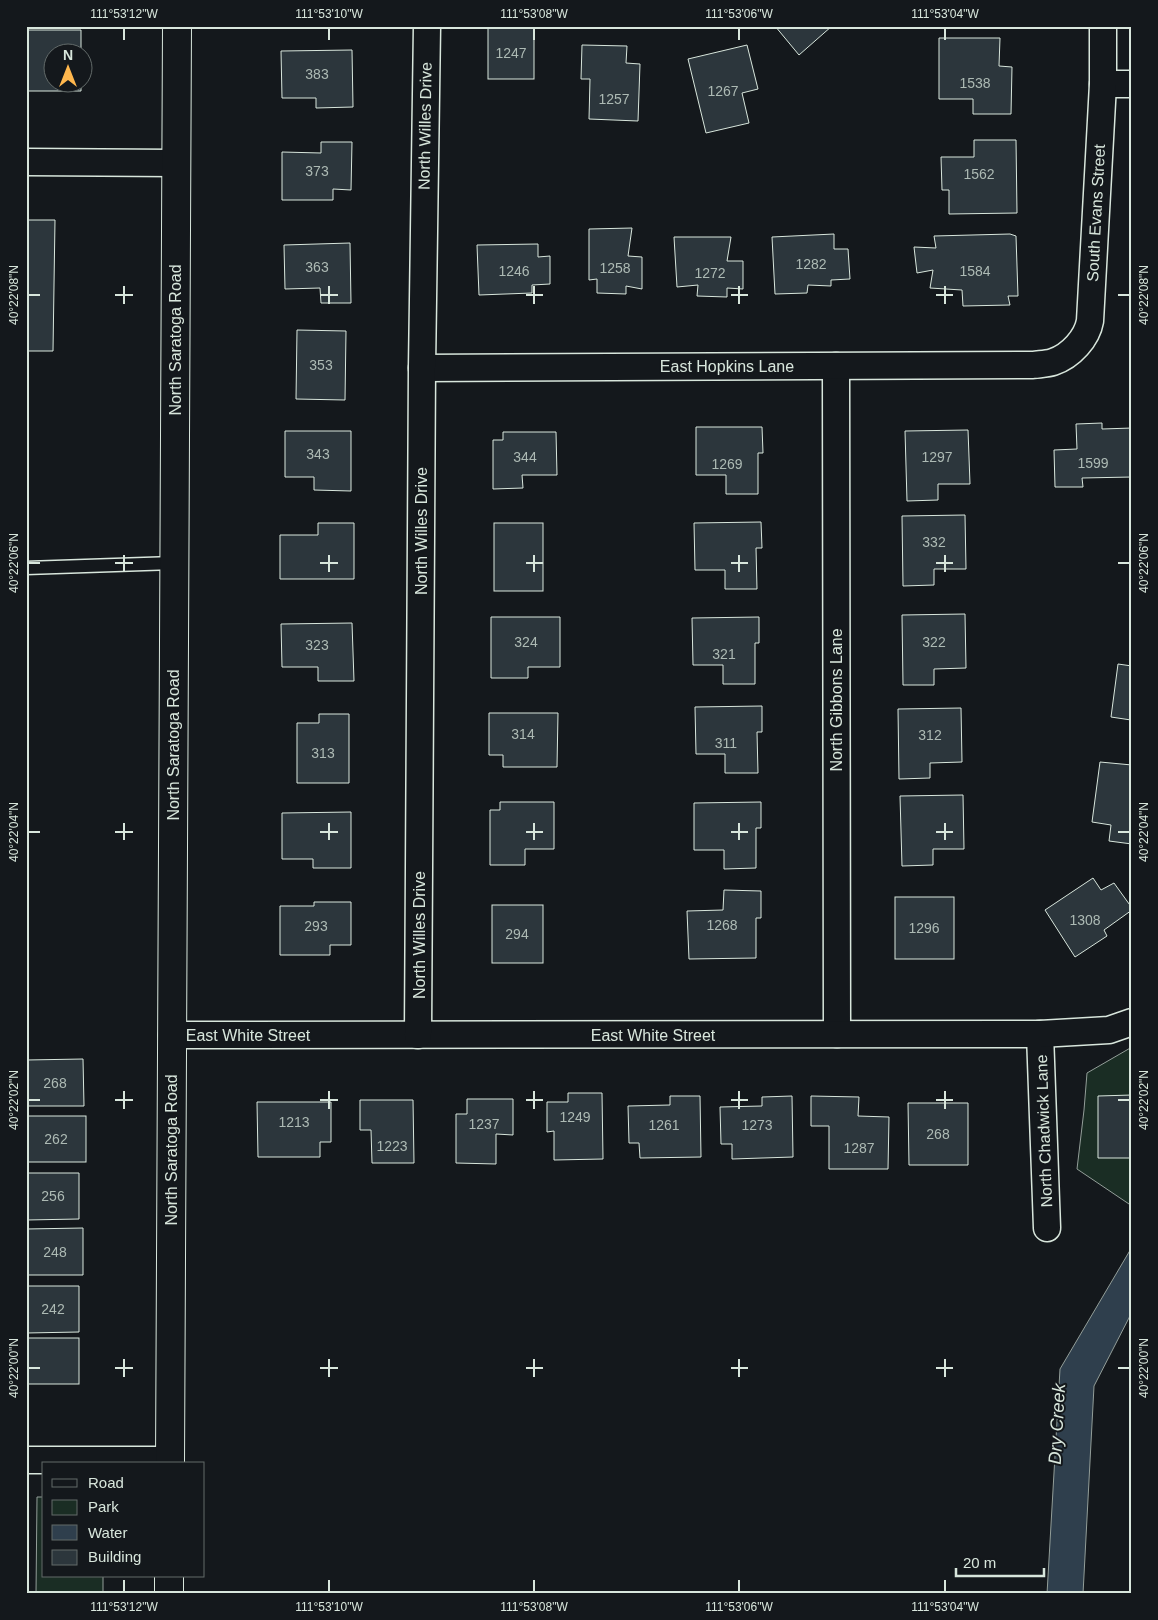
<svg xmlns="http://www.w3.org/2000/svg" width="1158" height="1620" font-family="Helvetica,sans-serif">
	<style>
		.green { fill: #1a2d24; stroke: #939e99 }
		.water { fill: #2f3f4d; stroke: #939e99 }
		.building { fill: #2c363c; stroke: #d8e6dc }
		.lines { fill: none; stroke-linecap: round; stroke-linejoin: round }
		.service-casing { stroke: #d8e6dc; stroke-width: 15 }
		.minor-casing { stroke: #d8e6dc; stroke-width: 29 }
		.secondary-casing { stroke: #d8e6dc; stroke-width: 30 }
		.service { stroke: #14181c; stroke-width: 12 }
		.minor { stroke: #14181c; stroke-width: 26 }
		.secondary { stroke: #14181c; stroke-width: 28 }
		.ticks { fill: none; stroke: #d8e6dc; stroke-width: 2 }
		.labels { text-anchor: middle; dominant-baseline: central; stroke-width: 4; stroke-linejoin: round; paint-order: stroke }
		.number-label { font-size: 14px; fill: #adbab4 }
		.street-label { font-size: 16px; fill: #d8e6dc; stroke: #14181c }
		.water-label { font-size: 18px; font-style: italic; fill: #d8e6dc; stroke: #14181c }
		.neatline { fill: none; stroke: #d8e6dc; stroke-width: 2 }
		.ticks-label { font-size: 12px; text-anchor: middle; fill: #d8e6dc }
	</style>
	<rect width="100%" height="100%" fill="#14181c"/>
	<!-- green -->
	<g class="green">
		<polygon points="1132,1047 1132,1206 1077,1169 1084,1110 1087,1073"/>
		<polygon points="37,1497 44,1497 44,1576 103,1576 103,1594 36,1594"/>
	</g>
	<!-- water -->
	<polygon class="water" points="1132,1247 1132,1312 1094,1386 1083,1594 1047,1594 1060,1369"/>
	<!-- building -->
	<g class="building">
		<rect x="488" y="26" width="46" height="53"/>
		<polygon points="775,26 832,26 799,55"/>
		<polygon points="26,30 81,30 81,52 52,52 52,82 81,82 81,91 26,91"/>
		<polygon points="939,38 1000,38 999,66 1012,67 1011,114 973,114 973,99 939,99"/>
		<polygon points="582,45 627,46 626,63 640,64 638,121 589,119 590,79 581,79"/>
		<polygon points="747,45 758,89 742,93 749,123 706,133 688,59"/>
		<polygon points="352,50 353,107 316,108 316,98 282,98 281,51"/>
		<polygon points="974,140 1016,140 1017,213 949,214 949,190 942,190 941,157 974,157"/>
		<polygon points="321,142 352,142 351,190 333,189 333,200 282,200 282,152 321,153"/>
		<polygon points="26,220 55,220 53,351 26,351"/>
		<polygon points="632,228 628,256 642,257 642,289 626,286 626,294 597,293 597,279 589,280 589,229"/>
		<polygon points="834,234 834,249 848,249 850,279 831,280 831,286 808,285 807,293 775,294 772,237"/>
		<polygon points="1010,234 1016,236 1018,296 1008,296 1010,305 963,306 962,290 930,288 933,270 917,273 914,247 936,248 934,236"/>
		<polygon points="674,237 731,237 727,261 743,261 743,289 727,288 727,297 697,296 698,285 677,287"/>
		<polygon points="350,243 351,303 321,303 320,288 285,289 284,245"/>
		<polygon points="538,244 538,257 550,256 550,284 532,285 532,293 479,295 477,245"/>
		<polygon points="297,330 346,331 345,400 296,399"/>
		<polygon points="1102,423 1102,429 1132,428 1132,477 1082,478 1083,487 1055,487 1054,450 1077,449 1076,424"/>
		<polygon points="696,427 762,427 763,453 758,453 758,494 726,494 726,475 696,475"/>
		<polygon points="968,430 970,484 938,484 938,500 907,501 905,431"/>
		<polygon points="285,431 351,431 351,491 314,490 314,477 285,477"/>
		<polygon points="503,432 556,432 557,475 522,475 523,488 493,489 493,440 503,440"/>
		<polygon points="965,515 966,569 934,569 934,585 903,586 902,516"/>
		<polygon points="761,522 762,548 756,548 757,589 725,589 725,570 695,570 694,523"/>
		<polygon points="318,523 354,523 354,579 280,579 280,535 318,535"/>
		<rect x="494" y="523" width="49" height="68"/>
		<polygon points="965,614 966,668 934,669 934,685 903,685 902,615"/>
		<polygon points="491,617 560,617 560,667 528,667 528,678 491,678"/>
		<polygon points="759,617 759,643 755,643 755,684 723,684 723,665 693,665 692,618"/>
		<polygon points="352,623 354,681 318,681 318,667 282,667 281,624"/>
		<polygon points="1118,664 1132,666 1132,722 1131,720 1111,717"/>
		<polygon points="762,706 762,732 757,732 758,773 725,773 725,754 696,754 695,707"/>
		<polygon points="961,708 962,762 930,763 930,778 899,779 898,709"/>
		<polygon points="489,713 558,713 557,767 503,767 503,755 489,755"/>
		<polygon points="319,714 349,714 349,783 297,783 297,723 319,723"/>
		<polygon points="1100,762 1132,765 1132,844 1109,841 1111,825 1092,822"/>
		<polygon points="963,795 964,849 933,849 933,865 902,866 900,796"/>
		<polygon points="500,802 554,802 554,849 525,849 525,865 490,865 490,810 500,810"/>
		<polygon points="761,802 761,828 756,828 756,868 724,869 724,850 694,850 694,803"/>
		<polygon points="351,812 351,868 313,868 313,859 282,859 282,813"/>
		<polygon points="1093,878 1101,890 1114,883 1132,908 1132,910 1104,930 1107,936 1075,957 1045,910"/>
		<polygon points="724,890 761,891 761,918 756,918 756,958 689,959 687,911 723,910"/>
		<rect x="895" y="897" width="59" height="62"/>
		<polygon points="314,902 351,902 351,945 330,945 330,955 280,955 280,906 314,906"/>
		<rect x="492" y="905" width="51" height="58"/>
		<polygon points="83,1059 84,1106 26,1106 26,1060"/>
		<polygon points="568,1093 602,1093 603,1159 554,1160 554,1131 547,1132 547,1102 568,1102"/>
		<polygon points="1132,1095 1132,1158 1098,1158 1098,1096"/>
		<polygon points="670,1096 700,1096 701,1157 640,1158 639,1143 629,1143 628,1106 670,1105"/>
		<polygon points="792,1096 793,1157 732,1159 732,1144 721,1144 720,1107 762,1106 762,1097"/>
		<polygon points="811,1096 859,1097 858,1116 889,1117 888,1169 829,1169 829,1126 811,1126"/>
		<polygon points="467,1099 513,1099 513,1135 496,1134 496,1164 456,1163 456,1114 467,1114"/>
		<polygon points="360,1100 413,1100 414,1163 372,1163 371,1130 360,1130"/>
		<polygon points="257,1102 331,1102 331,1142 320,1142 320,1157 258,1157"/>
		<polygon points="908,1103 968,1103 968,1165 909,1165"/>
		<rect x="26" y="1116" width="60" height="46"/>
		<polygon points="26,1173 79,1173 79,1219 26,1220"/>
		<polygon points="83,1228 83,1275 26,1275 26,1229"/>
		<polygon points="26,1286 79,1286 79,1332 26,1333"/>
		<rect x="26" y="1338" width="53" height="46"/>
	</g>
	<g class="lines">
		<defs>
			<polyline id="service" points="26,568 174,563"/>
			<g id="minor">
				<polyline points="1103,84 1132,84"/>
				<polyline points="26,162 176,163"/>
				<polyline points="836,366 837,1034"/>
				<path d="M422 368 1033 365C1040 364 1047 364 1053 362 1071 356 1087 338 1090 321L1103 84V26"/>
				<polyline points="1040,1034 1047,1228"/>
				<polyline points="172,1035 1040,1034 1109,1030 1132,1022"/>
				<polyline points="418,1035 422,368 427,26"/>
				<polyline points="26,1460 170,1460"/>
			</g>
			<g id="secondary">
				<polyline points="170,1464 177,26"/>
				<polyline points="169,1594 169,1576"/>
			</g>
		</defs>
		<!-- service casing -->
		<use href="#service" class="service-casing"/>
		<!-- minor casing -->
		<use href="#minor" class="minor-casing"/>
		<!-- secondary casing -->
		<use href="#secondary" class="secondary-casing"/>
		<!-- service -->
		<use href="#service" class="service"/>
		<!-- minor -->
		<use href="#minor" class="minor"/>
		<!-- secondary -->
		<use href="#secondary" class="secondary"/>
	</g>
	<!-- ticks -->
	<path class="ticks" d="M124 28V40M329 28V40M534 28V40M739 28V40M945 28V40M124 286V304M329 286V304M534 286V304M739 286V304M945 286V304M28 295H40M115 295H133M320 295H338M526 295H543M731 295H748M936 295H953M1118 295H1130M124 555V572M329 555V572M534 555V572M739 555V572M945 555V572M28 563H40M115 563H133M320 563H338M526 563H543M731 563H748M936 563H953M1118 563H1130M124 823V840M329 823V840M534 823V840M739 823V840M945 823V840M28 832H40M115 832H133M320 832H338M526 832H543M731 832H748M936 832H953M1118 832H1130M124 1091V1109M329 1091V1109M534 1091V1109M739 1091V1109M945 1091V1109M28 1100H40M115 1100H133M320 1100H338M526 1100H543M731 1100H748M936 1100H953M1118 1100H1130M124 1359V1377M329 1359V1377M534 1359V1377M739 1359V1377M945 1359V1377M28 1368H40M115 1368H133M320 1368H338M526 1368H543M731 1368H748M936 1368H953M1118 1368H1130M124 1580V1592M329 1580V1592M534 1580V1592M739 1580V1592M945 1580V1592"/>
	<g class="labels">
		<!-- number labels -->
		<g class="number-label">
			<text x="511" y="53">1247</text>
			<text x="317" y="74">383</text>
			<text x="975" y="83">1538</text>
			<text x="723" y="91">1267</text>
			<text x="614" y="99">1257</text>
			<text x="317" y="171">373</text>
			<text x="979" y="174">1562</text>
			<text x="811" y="264">1282</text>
			<text x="317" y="267">363</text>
			<text x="615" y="268">1258</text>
			<text x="514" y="271">1246</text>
			<text x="975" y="271">1584</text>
			<text x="710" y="273">1272</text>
			<text x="321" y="365">353</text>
			<text x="318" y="454">343</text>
			<text x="525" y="457">344</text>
			<text x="937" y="457">1297</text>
			<text x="1093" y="463">1599</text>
			<text x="727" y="464">1269</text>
			<text x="934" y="542">332</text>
			<text x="526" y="642">324</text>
			<text x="934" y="642">322</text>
			<text x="317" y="645">323</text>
			<text x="724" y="654">321</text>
			<text x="523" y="734">314</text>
			<text x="930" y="735">312</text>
			<text x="726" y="743">311</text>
			<text x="323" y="753">313</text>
			<text x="1085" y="920">1308</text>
			<text x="722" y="925">1268</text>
			<text x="316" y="926">293</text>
			<text x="924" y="928">1296</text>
			<text x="517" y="934">294</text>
			<text x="55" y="1083">268</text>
			<text x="575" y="1117">1249</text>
			<text x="294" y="1122">1213</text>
			<text x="484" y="1124">1237</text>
			<text x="664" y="1125">1261</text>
			<text x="757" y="1125">1273</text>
			<text x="938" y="1134">268</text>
			<text x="56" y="1139">262</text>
			<text x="392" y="1146">1223</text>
			<text x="859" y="1148">1287</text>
			<text x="53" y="1196">256</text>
			<text x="55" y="1252">248</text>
			<text x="53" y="1309">242</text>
		</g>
		<!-- street labels -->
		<g class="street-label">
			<text transform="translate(425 126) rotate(-89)">North Willes Drive</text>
			<text transform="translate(1096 213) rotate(-87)">South Evans Street</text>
			<text transform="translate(175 340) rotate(-90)">North Saratoga Road</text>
			<text x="727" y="366">East Hopkins Lane</text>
			<text transform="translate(421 531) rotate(-90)">North Willes Drive</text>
			<text transform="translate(836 700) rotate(-90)">North Gibbons Lane</text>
			<text transform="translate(173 745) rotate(-90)">North Saratoga Road</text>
			<text transform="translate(419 935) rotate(-90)">North Willes Drive</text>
			<text x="248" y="1035">East White Street</text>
			<text x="653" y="1035">East White Street</text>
			<text transform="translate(1044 1131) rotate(-92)">North Chadwick Lane</text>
			<text transform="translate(171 1150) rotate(-90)">North Saratoga Road</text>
		</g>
		<!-- water labels -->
		<g class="water-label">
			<text transform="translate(1057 1424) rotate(-87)">Dry Creek</text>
		</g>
	</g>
	<!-- border -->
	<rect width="1158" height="1620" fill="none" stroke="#14181c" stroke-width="55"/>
	<!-- legend -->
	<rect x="42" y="1462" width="162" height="115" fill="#14181c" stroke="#626a69"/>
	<rect x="52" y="1479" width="25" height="8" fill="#14181c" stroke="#626a69"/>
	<text x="88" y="1488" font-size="15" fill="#d8e6dc">Road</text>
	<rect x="52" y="1500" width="25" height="15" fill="#1a2d24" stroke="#626a69"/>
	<text x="88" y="1512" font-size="15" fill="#d8e6dc">Park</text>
	<rect x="52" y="1525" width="25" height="15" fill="#2f3f4d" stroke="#626a69"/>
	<text x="88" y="1538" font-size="15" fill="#d8e6dc">Water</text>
	<rect x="52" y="1550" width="25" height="15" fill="#2c363c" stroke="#626a69"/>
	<text x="88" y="1562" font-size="15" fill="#d8e6dc">Building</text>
	<!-- north arrow -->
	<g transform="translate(68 68)"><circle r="24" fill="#14181c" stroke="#626a69"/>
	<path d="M0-4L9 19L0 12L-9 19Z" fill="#ffb74d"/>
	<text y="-8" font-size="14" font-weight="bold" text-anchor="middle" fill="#d8e6dc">N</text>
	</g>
	<!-- scale -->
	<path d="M956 1568v8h88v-8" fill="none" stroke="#d8e6dc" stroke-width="2.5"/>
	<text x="963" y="1568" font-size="15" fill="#d8e6dc" stroke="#14181c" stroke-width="4" paint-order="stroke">20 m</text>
	<rect x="28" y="28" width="1102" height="1564" class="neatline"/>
	<g class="ticks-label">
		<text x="124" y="18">111°53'12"W</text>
		<text x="329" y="18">111°53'10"W</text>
		<text x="534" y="18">111°53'08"W</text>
		<text x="739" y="18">111°53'06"W</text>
		<text x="945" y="18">111°53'04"W</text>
		<text transform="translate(14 295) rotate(-90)" y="4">40°22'08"N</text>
		<text transform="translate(1144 295) rotate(-90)" y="4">40°22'08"N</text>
		<text transform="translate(14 563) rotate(-90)" y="4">40°22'06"N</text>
		<text transform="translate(1144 563) rotate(-90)" y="4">40°22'06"N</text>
		<text transform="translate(14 832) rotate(-90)" y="4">40°22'04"N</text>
		<text transform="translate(1144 832) rotate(-90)" y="4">40°22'04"N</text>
		<text transform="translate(14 1100) rotate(-90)" y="4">40°22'02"N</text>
		<text transform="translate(1144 1100) rotate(-90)" y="4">40°22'02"N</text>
		<text transform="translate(14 1368) rotate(-90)" y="4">40°22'00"N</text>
		<text transform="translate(1144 1368) rotate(-90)" y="4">40°22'00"N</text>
		<text x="124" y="1611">111°53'12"W</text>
		<text x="329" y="1611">111°53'10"W</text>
		<text x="534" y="1611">111°53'08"W</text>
		<text x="739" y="1611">111°53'06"W</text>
		<text x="945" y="1611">111°53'04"W</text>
	</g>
</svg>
